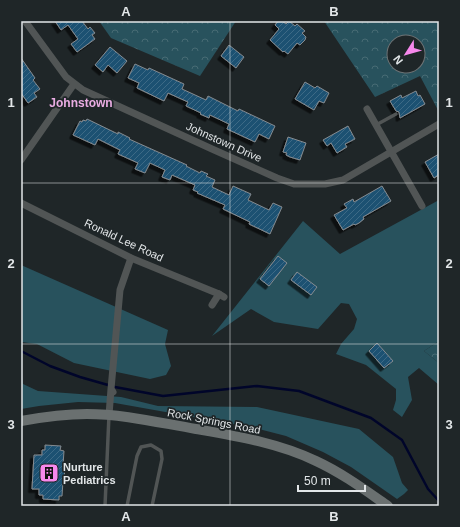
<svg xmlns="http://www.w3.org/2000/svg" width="460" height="527" font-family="Helvetica,sans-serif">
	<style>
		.green { fill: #28525d }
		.forest { fill: url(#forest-crowns); fill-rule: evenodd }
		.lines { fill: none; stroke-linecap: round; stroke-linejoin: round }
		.stream { stroke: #00052a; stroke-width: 2.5 }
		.building { fill: url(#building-hatch); stroke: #858b90; filter: url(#shadow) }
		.lane { stroke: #515555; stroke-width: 3.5 }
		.street { stroke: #515555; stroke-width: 7 }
		.secondary { stroke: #6a7070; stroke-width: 10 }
		.grid { fill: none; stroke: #e2e6e8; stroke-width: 1; stroke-opacity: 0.55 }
		.labels { text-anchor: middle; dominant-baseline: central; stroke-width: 3.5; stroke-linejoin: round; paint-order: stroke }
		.street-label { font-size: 11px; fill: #e2e6e8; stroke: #1f2628 }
		.poi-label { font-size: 11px; font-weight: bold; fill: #e2e6e8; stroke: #1f2628; text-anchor: start }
		.neighbourhood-label { font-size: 12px; font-weight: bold; fill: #e9ace2; stroke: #1f2628 }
		.neatline { fill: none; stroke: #e2e6e8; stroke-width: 1.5 }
		.grid-label { font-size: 13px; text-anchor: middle; font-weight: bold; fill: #e2e6e8 }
	</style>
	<defs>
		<pattern id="forest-crowns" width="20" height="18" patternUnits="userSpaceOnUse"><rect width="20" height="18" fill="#28525d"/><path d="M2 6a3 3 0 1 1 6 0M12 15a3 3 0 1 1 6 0" fill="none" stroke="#476b74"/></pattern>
		<pattern id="building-hatch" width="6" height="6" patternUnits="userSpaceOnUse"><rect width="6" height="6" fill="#1e5172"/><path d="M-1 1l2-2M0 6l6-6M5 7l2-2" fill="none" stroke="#3e6a86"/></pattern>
		<filter id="shadow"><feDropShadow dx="-3.5" dy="3.5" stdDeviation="0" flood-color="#0009"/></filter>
	</defs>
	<rect width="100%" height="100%" fill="#1f2628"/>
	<!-- green -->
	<g class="green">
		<polygon points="439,200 439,341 424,351 439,363 439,385 419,368 408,377 412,400 402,417 393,410 396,400 396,389 366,365 336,354 341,344 354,329 357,319 349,304 341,303 318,329 274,322 251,309 212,336 303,221 340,254"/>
		<polygon points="21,265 168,330 165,344 171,366 166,375 150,379 74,363 37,344 21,342"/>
		<polygon points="21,368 23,384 38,391 121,397 158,406 257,407 359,429 393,457 402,483 408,490 404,494 397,499 351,467 323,452 286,436 255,428 115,403 78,402 39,406 21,409"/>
	</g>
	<!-- forest -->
	<g class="forest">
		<polygon points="99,21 236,21 200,76 111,38"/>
		<path d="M324 21H439V112L420 76 375 97ZM394 42H418V66H394Z"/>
		<polygon points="439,341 439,363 424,351"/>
	</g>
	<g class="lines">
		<!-- stream -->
		<polyline class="stream" points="21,351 50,366 80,377 115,387 163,396 257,386 299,391 371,418 402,440 428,489 439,501"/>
	</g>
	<!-- building -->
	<g class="building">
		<polygon points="55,21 82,21 88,29 90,27 95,33 92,35 95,39 77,52 71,44 78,39 68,25 61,30"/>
		<polygon points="278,21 282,21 286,24 289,21 295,26 297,24 305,31 302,33 306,37 305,40 300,45 297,43 288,54 284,51 283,52 270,40 279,29 275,25"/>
		<polygon points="229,45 244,57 236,68 221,56"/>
		<polygon points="110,47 127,61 117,73 108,65 103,72 95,65"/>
		<polygon points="21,58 35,78 33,80 40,89 34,93 37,97 28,103 21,93"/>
		<polygon points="135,64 148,70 149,68 184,84 182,89 206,100 208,96 238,111 239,109 275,126 269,139 259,134 255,142 227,129 229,124 210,115 209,118 200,114 201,113 186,106 188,102 168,93 164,101 137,88 139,83 128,78"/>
		<polygon points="305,82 315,88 317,86 329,93 324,103 319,101 314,110 295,99"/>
		<polygon points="416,91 418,96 420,95 425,104 400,118 399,112 396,111 390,101 401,95 402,98"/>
		<polygon points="87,119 118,134 118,132 130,138 129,139 187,165 186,166 200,173 201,171 208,174 206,176 215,180 212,187 229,195 233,186 251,194 248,200 269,210 273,203 282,207 270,234 249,224 250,222 223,209 225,205 197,193 198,192 193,190 195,185 172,175 170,180 162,177 165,170 150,163 145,173 135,169 138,163 118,154 120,150 98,139 95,145 73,135 80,121 82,122 83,120 86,121"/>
		<polygon points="348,126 355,139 345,144 347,147 337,153 331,143 327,146 323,140"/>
		<polygon points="288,137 306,143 300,160 290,157 286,155 287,153 283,152"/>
		<polygon points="439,154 439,175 434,178 425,162"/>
		<polygon points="382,186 391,201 363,217 364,219 359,223 355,225 354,224 343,230 334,215 347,208 344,204 353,199 354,202"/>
		<polygon points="278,256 287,263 269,286 260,279"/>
		<polygon points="297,272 317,287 311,295 291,280"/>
		<polygon points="377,343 393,361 384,368 369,351"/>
		<polygon points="45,445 61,446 60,450 64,451 63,465 65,465 64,481 63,481 62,496 59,496 59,500 43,499 43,495 39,495 39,489 32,489 34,455 42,455 42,450 45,450"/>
	</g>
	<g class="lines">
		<!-- lane -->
		<g class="lane">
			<polyline points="376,125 396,114"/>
			<polyline points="105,506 109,415"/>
			<polyline points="127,506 137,456 141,447 151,445 161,451 162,459 152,506"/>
		</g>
		<!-- street -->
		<g class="street">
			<polyline points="25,21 66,77 83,90 212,149 277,178 294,184 325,184 343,180 439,124"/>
			<polyline points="367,109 422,206"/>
			<polyline points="21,160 74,84"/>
			<polyline points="21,203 131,258 219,294 224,297"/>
			<polyline points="212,305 219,294"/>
			<polyline points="109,415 111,389 113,392 111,389 120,290 131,258"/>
		</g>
		<!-- secondary -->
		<path class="secondary" d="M21 421C43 417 65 414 87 414 124 414 160 423 196 429 236 436 279 443 316 461 342 473 365 490 388 506"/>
	</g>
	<!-- grid -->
	<path class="grid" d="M230 21V506M21 183H439M21 344H439"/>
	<!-- icons -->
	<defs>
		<symbol id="building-square" viewBox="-11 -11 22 22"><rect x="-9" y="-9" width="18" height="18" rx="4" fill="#f788ec" stroke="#1f2628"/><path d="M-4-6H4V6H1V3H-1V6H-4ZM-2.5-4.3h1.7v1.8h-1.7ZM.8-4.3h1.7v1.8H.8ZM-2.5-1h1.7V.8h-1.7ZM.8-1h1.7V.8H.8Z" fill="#111"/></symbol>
	</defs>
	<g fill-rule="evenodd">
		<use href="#building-square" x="38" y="462" width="22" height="22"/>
	</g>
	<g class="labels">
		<!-- street labels -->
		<g class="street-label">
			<text transform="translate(224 142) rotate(24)">Johnstown Drive</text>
			<text transform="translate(124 240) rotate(25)">Ronald Lee Road</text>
			<text transform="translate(214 421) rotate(11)">Rock Springs Road</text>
		</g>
		<!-- poi labels -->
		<g class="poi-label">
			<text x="63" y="467">Nurture<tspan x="63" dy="13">Pediatrics</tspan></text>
		</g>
		<!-- neighbourhood labels -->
		<g class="neighbourhood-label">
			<text x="81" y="103">Johnstown</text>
		</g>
	</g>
	<!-- border -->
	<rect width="460" height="527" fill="none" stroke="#1f2628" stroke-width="44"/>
	<!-- north arrow -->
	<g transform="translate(406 54) rotate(233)"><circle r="19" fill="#1f2628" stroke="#6d7375"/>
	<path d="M0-3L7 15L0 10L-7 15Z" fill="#f788ec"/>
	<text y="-6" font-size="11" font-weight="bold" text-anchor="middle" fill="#e2e6e8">N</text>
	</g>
	<!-- scale -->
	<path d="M298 485v6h67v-6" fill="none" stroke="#e2e6e8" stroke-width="2"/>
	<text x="304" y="485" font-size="12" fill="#e2e6e8" stroke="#1f2628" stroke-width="3" paint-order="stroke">50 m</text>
	<rect x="22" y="22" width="416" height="483" class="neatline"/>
	<g class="grid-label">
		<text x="126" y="16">A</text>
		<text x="334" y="16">B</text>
		<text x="11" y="107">1</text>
		<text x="449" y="107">1</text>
		<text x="11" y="268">2</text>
		<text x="449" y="268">2</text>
		<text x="11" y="429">3</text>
		<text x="449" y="429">3</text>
		<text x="126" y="521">A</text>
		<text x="334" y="521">B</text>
	</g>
</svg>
